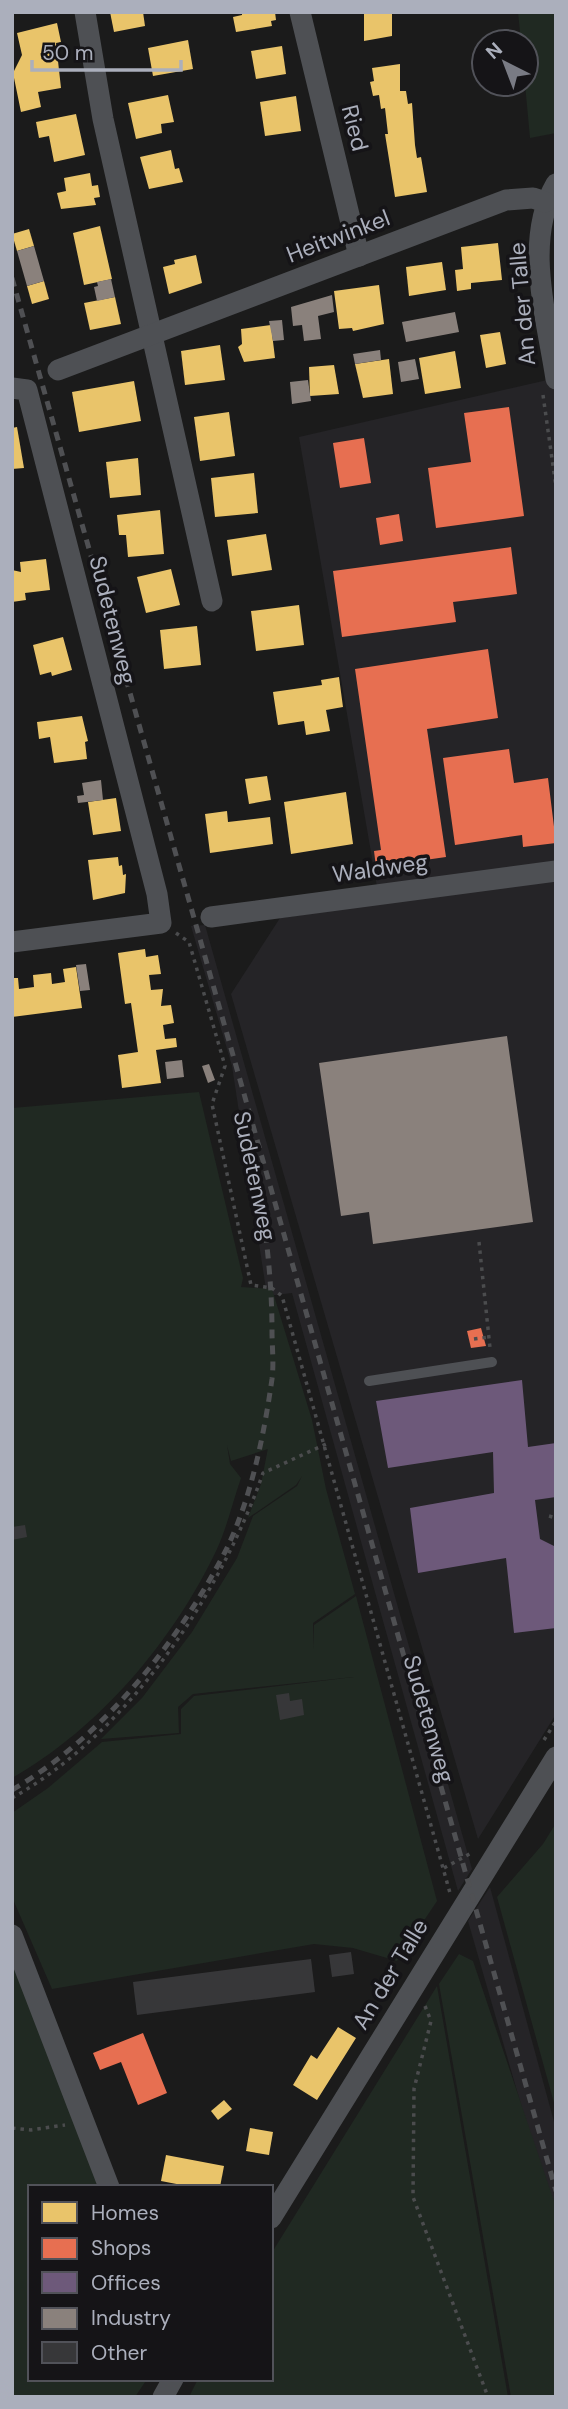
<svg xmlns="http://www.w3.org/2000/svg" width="568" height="2409" font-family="'DM Sans',sans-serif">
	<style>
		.built { fill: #252427 }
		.green { fill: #202922 }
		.homes { fill: #e9c46a }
		.shops { fill: #e76f51 }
		.offices { fill: #6d597a }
		.industry { fill: #8a817c }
		.building { fill: #373739 }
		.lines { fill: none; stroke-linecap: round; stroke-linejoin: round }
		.path { stroke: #4b4c4e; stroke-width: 3.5; stroke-dasharray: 3.5 5; stroke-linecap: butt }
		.lane { stroke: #4e5054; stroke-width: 10 }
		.street { stroke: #4e5054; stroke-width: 21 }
		.rail { stroke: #4f5053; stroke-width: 5; stroke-dasharray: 9 7; stroke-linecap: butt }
		.labels { text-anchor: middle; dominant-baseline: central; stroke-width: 7; stroke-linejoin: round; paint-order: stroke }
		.street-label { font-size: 23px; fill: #abafbc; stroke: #151417 }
	</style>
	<rect width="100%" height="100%" fill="#1b1b1b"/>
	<!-- built -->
	<g class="built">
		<polygon points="556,378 556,1714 478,1839 231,994 280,918 380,904 299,437"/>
		<polygon points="205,925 472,1869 458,1891 292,1293 267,1296 232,1066 191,926"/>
		<polygon points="490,1887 556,2129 556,2226 468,1921"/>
	</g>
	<!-- green -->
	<g class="green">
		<polygon points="518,12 556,12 556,133 530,138 525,84 526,42 521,42"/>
		<path d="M199 1092 243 1278 241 1287 272 1289 312 1420 326 1489 355 1594 313 1623V1649L314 1625 356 1596 437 1901 397 1961 353 1948 314 1944 52 1989 12 1897V1813L48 1788 102 1742 181 1734V1709L194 1696 354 1677 193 1694 178 1707 179 1733 101 1739 142 1698 192 1632 237 1558 253 1516 297 1486 302 1476 296 1485 248 1518 261 1484 268 1448 305 1437 231 1461 227 1445 230 1464 241 1478C233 1501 227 1527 217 1549 174 1640 100 1728 12 1778V1108Z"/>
		<polygon points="556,1823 556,2110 497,1897 543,1844"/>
		<polygon points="459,1954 473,1961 556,2207 556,2397 511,2397 439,1984"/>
		<polygon points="12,1961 99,2187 30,2187 30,2379 147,2379 135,2397 12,2397"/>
		<polygon points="437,1986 508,2397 189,2397 198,2379 271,2379 271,2254"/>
	</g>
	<!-- homes -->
	<g class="homes">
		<polygon points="110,12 143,12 145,26 114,32"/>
		<polygon points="242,12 275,12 276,20 271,21 272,26 236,32 233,17 242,15"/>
		<polygon points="364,12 392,12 392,36 364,41"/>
		<polygon points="57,23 61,42 56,43 61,88 38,92 41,107 21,112 13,73 22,55 17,33"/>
		<polygon points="188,40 193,69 153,76 148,48"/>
		<polygon points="282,46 286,74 256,79 251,51"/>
		<polygon points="400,64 400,91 406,91 408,104 412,103 415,145 417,158 421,157 427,192 395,197 385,134 388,134 385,108 381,109 379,95 373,96 370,82 374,81 372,68"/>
		<polygon points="168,95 174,122 161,124 162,133 136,139 128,103"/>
		<polygon points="296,96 301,131 265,136 260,102"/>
		<polygon points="76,114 85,155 54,162 49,136 39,138 36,122"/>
		<polygon points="171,150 175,169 179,168 183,182 149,189 140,157"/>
		<polygon points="90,173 92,186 98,185 100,197 94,198 96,205 61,209 57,193 66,191 64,178"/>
		<polygon points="100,226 112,279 84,285 73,233"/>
		<polygon points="29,229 34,246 17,251 12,234"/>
		<polygon points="498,243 502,280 471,283 471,289 457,291 455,270 463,269 461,247"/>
		<polygon points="196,255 202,283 169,294 163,267 175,264 174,260"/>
		<polygon points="442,262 446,290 409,296 406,267"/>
		<polygon points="44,281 49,299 32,304 27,286"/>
		<polygon points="379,285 384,324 353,331 352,328 339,329 334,291"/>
		<polygon points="115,297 121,324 90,330 84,303"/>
		<polygon points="271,325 275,358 244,362 238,347 242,344 241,329"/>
		<polygon points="500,332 506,364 486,368 480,335"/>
		<polygon points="220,345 225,380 185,385 181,351"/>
		<polygon points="455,351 461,388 425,394 419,358"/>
		<polygon points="389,359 393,394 363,398 355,364"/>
		<polygon points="334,365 339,394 310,396 309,367"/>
		<polygon points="134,381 141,421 79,432 72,392"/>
		<polygon points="229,412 235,456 200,461 194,417"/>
		<polygon points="17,427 24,468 12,469 12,428"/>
		<polygon points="138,458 141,495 110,498 106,462"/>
		<polygon points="254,473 258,513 215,517 211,478"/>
		<polygon points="160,510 164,554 128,557 126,535 119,535 117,515"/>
		<polygon points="266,534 272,570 232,576 227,540"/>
		<polygon points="46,559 50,590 25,593 26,600 12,602 12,570 21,572 20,562"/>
		<polygon points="171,569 180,605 146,613 137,577"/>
		<polygon points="299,605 304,645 256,651 251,611"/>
		<polygon points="197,626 201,665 164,669 160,630"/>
		<polygon points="63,637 72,670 52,676 51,672 40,675 33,645"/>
		<polygon points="339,677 343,707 326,710 330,731 306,735 304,721 278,725 273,692 322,685 321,680"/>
		<polygon points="82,716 88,741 85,742 87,759 54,763 50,737 39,739 37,722"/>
		<polygon points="267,776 271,800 249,804 245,779"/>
		<polygon points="346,792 353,844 291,854 284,802"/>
		<polygon points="116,798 121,831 93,835 88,802"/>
		<polygon points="227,811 228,822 270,817 273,844 210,853 205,814"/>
		<polygon points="118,857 119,866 122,865 123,875 126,874 125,893 93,900 88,860"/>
		<polygon points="145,949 146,957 158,955 161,974 149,975 151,990 163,989 161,1006 171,1005 174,1023 163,1025 165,1039 176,1038 177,1047 156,1050 161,1083 122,1088 118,1055 138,1052 131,1003 125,1004 118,953"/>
		<polygon points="76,967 82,1008 12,1017 12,978 18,978 19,989 34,987 33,975 51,973 52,984 65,982 63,969"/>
		<polygon points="338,2027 356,2038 317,2100 293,2085 311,2055 317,2059"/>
		<polygon points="224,2100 232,2109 218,2120 211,2111"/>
		<polygon points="250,2128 273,2132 269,2155 246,2151"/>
		<polygon points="166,2155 224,2166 220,2187 192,2187 161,2181"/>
	</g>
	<!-- shops -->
	<g class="shops">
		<polygon points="509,407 524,516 436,528 428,468 471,462 464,413"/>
		<polygon points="364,438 371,483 340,488 333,443"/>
		<polygon points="399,514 403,541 380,545 376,518"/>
		<polygon points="511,547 517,594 453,602 456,622 342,637 333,571"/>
		<polygon points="488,649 498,718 427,729 446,857 376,867 374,851 381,850 355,669"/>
		<polygon points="509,749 514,783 548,778 556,843 523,847 522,835 455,845 443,758"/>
		<polygon points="481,1328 486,1346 471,1348 467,1331"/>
		<polygon points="143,2033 167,2093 138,2105 121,2062 100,2070 93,2053"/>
	</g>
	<!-- offices -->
	<polygon class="offices" points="522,1380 528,1447 556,1443 556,1497 535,1500 540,1539 556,1547 556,1628 514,1633 506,1558 418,1573 410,1508 494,1493 493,1452 388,1468 376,1401"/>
	<!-- industry -->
	<g class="industry">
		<polygon points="34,246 44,281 27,286 17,251"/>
		<polygon points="111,279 115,297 97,301 94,287 98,286 97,282"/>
		<polygon points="332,295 334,312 318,316 321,339 304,341 302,325 293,326 291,307"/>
		<polygon points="455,312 459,332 406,342 402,322"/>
		<polygon points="282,320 284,340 273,341 269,321"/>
		<polygon points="380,350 381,360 355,364 353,354"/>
		<polygon points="415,359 419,379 401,382 398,362"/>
		<polygon points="308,380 311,401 292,404 290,382"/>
		<polygon points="101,780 103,800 78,803 77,796 84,795 82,783"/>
		<polygon points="86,964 90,990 80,991 76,965"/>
		<polygon points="507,1036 533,1222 373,1244 369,1212 341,1216 319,1063"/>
		<polygon points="182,1060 184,1077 167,1079 165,1062"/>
		<polygon points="209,1064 215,1080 208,1083 202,1066"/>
	</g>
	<!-- building -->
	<g class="building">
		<polygon points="25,1525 27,1537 12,1540 12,1527"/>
		<polygon points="289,1693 290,1701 302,1699 304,1715 280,1720 276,1695"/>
		<polygon points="351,1952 354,1974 332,1977 329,1955"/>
		<polygon points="311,1959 315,1992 137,2015 133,1982"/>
	</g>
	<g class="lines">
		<!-- path -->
		<g class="path">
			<polyline points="543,395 556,487"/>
			<polyline points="176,933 189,942 225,1066 212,1104 251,1285 272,1288 282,1296 450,1893"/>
			<polyline points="479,1242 490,1348"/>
			<polyline points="474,1339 489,1337"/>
			<polyline points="549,1516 556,1518"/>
			<polyline points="544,1740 556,1721"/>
			<path d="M12 1798C128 1733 220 1596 263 1473L326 1444"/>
			<polyline points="444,1868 473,1852"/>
			<polyline points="425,2006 431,2021 414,2089 413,2197 488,2397"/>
			<polyline points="12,2128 31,2130 65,2125"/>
		</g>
		<!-- lane -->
		<polyline class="lane" points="369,1381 492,1362"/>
		<!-- street -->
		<g class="street">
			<polyline points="85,12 103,119 212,601"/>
			<polyline points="300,12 359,256"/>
			<path d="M556 184C523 241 547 318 556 379"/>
			<polyline points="58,370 506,200 533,198 545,202"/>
			<polyline points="12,388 27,390 157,894 161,923 12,942"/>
			<polyline points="211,917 556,871"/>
			<polyline points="12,1935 109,2187"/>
			<polyline points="271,2218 556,1757"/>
			<polyline points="163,2397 173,2379"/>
		</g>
		<!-- rail -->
		<g class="rail">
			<polyline points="12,278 556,2191"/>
			<path d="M12 1790C103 1737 177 1644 225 1552 251 1500 264 1435 272 1379 274 1363 272 1347 272 1331 272 1273 264 1216 254 1158"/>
		</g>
	</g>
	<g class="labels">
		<!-- street labels -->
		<g class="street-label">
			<text transform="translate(355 128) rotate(76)">Ried</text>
			<text transform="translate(338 236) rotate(-21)">Heitwinkel</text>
			<text transform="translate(522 304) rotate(-95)">An der Talle</text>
			<text transform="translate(113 620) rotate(76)">Sudetenweg</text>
			<text transform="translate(380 868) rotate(-8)">Waldweg</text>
			<text transform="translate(255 1176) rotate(78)">Sudetenweg</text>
			<text transform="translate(429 1719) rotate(74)">Sudetenweg</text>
			<text transform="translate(390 1974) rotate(-59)">An der Talle</text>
		</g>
	</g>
	<!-- border -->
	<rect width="568" height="2409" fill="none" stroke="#abafbc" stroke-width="28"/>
	<!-- legend -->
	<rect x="28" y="2185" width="245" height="196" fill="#151417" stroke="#515259" stroke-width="2"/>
	<rect x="42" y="2202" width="35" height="21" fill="#e9c46a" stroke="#515259" stroke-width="2"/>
	<text x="91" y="2220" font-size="21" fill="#abafbc">Homes</text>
	<rect x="42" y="2238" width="35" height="21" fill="#e76f51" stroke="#515259" stroke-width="2"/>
	<text x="91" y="2255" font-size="21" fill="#abafbc">Shops</text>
	<rect x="42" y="2272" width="35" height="21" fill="#6d597a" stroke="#515259" stroke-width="2"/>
	<text x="91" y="2290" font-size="21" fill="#abafbc">Offices</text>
	<rect x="42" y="2308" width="35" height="21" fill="#8a817c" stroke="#515259" stroke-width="2"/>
	<text x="91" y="2325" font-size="21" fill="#abafbc">Industry</text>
	<rect x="42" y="2342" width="35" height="21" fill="#373739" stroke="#515259" stroke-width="2"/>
	<text x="91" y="2360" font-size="21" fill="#abafbc">Other</text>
	<!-- north arrow -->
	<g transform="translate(505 63) rotate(318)"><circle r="33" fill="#151417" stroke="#515259" stroke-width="2"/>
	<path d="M0-5L12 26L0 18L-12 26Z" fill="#797b84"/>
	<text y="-10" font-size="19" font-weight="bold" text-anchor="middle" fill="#abafbc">N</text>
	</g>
	<!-- scale -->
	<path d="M32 60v10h149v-10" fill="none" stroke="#abafbc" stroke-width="3.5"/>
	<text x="42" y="60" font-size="21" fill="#abafbc" stroke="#151417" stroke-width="5" paint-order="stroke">50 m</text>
</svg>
